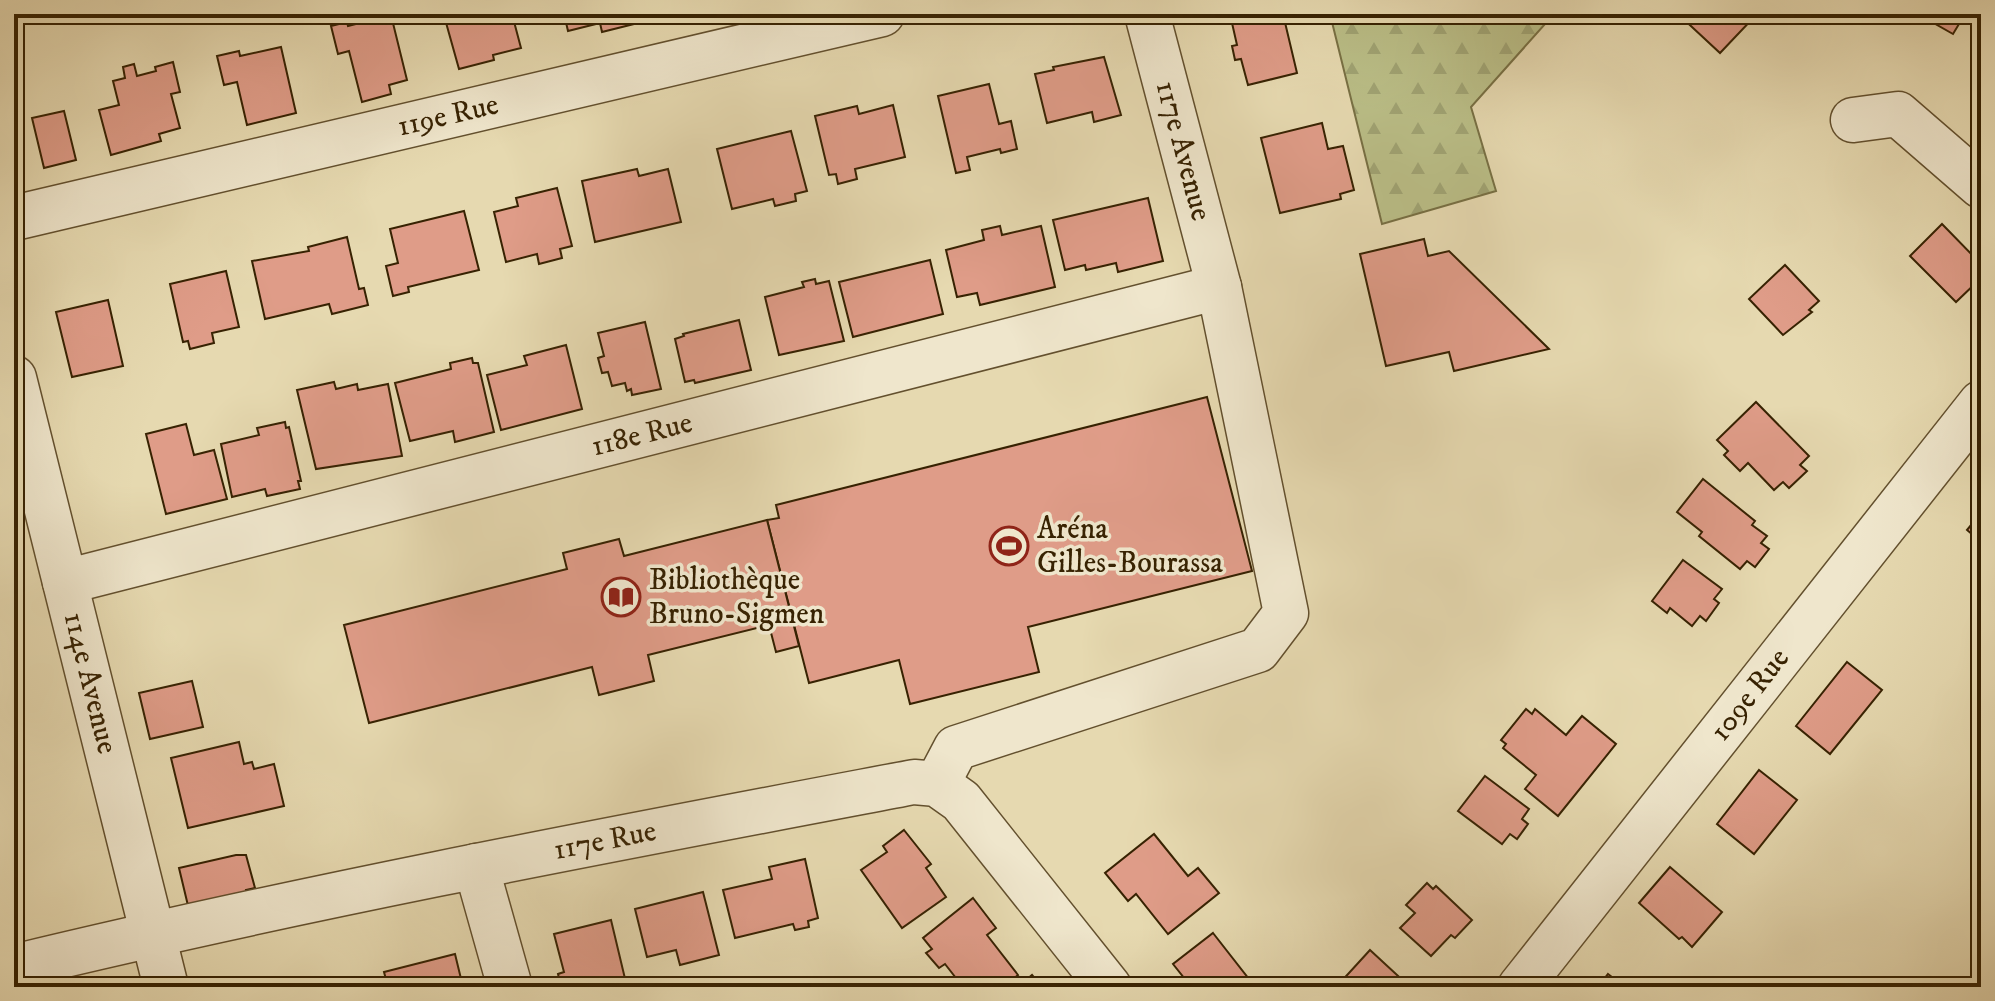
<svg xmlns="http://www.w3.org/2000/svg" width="1995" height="1001" font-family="'IM FELL DW Pica',serif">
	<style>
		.forest { fill: url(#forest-firs); stroke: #787044; stroke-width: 2 }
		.building { fill: #df9c88; stroke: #372202; stroke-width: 2 }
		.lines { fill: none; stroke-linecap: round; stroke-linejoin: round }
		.minor-casing { stroke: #63502e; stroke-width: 47 }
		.minor { stroke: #efe6cc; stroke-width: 44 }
		.labels { text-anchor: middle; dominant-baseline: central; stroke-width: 7; stroke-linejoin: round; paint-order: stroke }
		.street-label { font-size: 30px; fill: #372202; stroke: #efe6cc }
		.poi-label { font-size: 30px; fill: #372202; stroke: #efe6cc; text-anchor: start }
	</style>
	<defs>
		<pattern id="forest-firs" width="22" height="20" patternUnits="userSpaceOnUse" patternTransform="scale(2)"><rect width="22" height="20" fill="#babe87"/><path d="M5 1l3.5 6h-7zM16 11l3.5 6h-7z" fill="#a0a373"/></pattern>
	</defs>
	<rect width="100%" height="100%" fill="#e6d9b0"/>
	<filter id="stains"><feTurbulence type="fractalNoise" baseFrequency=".0025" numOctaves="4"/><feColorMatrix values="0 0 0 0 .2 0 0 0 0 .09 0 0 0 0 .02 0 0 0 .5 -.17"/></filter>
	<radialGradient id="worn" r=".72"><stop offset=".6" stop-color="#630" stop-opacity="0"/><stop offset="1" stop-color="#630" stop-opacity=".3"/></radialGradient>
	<!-- forest -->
	<polygon class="forest" points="1330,14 1554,14 1471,107 1496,191 1382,224"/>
	<!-- building -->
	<g class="building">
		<polygon points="454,14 512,14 521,48 493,55 494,60 459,69 445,19 455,17"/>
		<polygon points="564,14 635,14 638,23 602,32 600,23 568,31"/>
		<polygon points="1269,14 1283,14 1297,73 1248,85 1241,59 1235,60 1232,46 1237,45 1232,23"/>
		<polygon points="1678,14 1757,14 1720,53"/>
		<polygon points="1927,14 1965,14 1953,34 1925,18"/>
		<polygon points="391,15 407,80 389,85 391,94 362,102 349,51 338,54 331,26 347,22 348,26"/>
		<polygon points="281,47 296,113 247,125 237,82 224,85 217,56 239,51 240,56"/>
		<polygon points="1104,57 1121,115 1094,122 1092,112 1047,123 1035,74 1054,70 1053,67"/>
		<polygon points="173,62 180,92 171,94 180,128 159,134 161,141 111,155 99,110 119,105 113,81 125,78 123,67 134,64 137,76 156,71 155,67"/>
		<polygon points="989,84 999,124 1011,121 1017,149 1001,153 1000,149 967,157 970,170 956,173 938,96"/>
		<polygon points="893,105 905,157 855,169 857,179 838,184 836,174 829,175 815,116 857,106 859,114"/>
		<polygon points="64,111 76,160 44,168 32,118"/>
		<polygon points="1322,123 1328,149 1343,146 1354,190 1340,194 1341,199 1280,213 1261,138"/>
		<polygon points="791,131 807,191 795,194 796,201 775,206 773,199 732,209 717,149"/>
		<polygon points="637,169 639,176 668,169 681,222 595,242 582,181"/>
		<polygon points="557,188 572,246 560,249 562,258 539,264 537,254 506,262 494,212 518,206 516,198"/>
		<polygon points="1148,198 1163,261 1118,272 1116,263 1086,270 1085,265 1065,270 1053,220"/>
		<polygon points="464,211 479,270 408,287 409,292 393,296 386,266 398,263 390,229"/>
		<polygon points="1942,224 1981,264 1981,278 1956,302 1910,256"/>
		<polygon points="1000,226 1002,235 1041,226 1055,287 980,305 977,293 957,297 946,250 984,240 982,230"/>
		<polygon points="347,237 359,289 364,288 368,305 332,314 329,304 265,319 252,261 309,251 308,247"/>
		<polygon points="1424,239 1428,256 1449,251 1549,349 1454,371 1449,352 1386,366 1360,254"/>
		<polygon points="930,260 943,314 853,337 839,282"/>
		<polygon points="1785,265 1819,301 1809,310 1812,312 1783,335 1749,299"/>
		<polygon points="226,271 239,327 212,333 214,343 190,349 188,341 183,342 170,284"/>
		<polygon points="815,279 816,284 829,281 844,341 779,355 765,297 804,287 802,282"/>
		<polygon points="108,300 123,366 72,377 56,312"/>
		<polygon points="739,320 751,370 695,383 694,380 685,382 675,339 684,336 683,334"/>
		<polygon points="645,322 661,389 632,395 631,389 627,391 625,383 612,386 608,372 602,373 598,358 604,356 598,333"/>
		<polygon points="566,345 582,409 501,430 487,375 527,365 524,356"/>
		<polygon points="472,358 473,363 478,363 494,432 455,442 453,431 410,441 395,383 451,369 450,363"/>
		<polygon points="334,382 336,389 357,384 358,390 388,384 402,456 316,469 297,390"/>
		<polygon points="1207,397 1252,571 1028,627 1039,672 910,704 899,660 809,683 767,520 779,518 776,505"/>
		<polygon points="1756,402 1809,456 1800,465 1807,471 1789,488 1783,482 1774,490 1748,463 1740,471 1724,455 1728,451 1717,440"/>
		<polygon points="285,422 286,428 289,427 301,481 298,481 300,489 267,496 265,489 232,497 221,444 259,435 257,428"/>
		<polygon points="186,424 194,455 214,450 227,499 166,514 146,434"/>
		<polygon points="1703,479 1755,521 1752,525 1767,536 1761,543 1769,549 1755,567 1747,561 1740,569 1699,536 1702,532 1677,512"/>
		<polygon points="1981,513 1981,542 1967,530"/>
		<polygon points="767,520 799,646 776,652 769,625 648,655 654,681 599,695 592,667 369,723 344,625 567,569 563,553 619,539 624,556"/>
		<polygon points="1683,560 1722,589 1714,599 1719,603 1706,621 1700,616 1692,626 1670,608 1667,613 1652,601"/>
		<polygon points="1847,662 1882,690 1830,754 1796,726"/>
		<polygon points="192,681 203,727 150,739 139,693"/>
		<polygon points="1526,709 1532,714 1535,709 1566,735 1582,716 1616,744 1558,816 1525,789 1536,775 1503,748 1506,744 1501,740"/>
		<polygon points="239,742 244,764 252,762 254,769 274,764 284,806 188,828 171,758"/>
		<polygon points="1759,770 1797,800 1754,854 1717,824"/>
		<polygon points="1485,776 1529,809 1522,819 1528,824 1517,839 1510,834 1502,844 1458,811"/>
		<polygon points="904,830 931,864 926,868 946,897 902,928 861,870 887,852 883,846"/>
		<polygon points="1154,834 1188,876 1198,868 1219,893 1168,934 1136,894 1128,901 1105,873"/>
		<polygon points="236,855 246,855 255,888 246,890 248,900 190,914 179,868"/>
		<polygon points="805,859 818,918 808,921 809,927 795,930 793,924 735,938 723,890 772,879 769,867"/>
		<polygon points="1670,867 1722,912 1692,947 1682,937 1679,939 1639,903"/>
		<polygon points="1427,883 1433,889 1436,886 1472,920 1455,938 1451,935 1431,956 1400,928 1415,913 1406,905"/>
		<polygon points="703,892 719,955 680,965 676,950 647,957 635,909"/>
		<polygon points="973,898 996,928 987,935 1018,975 1004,987 963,987 945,964 939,968 926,953 932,949 923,938"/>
		<polygon points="611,920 627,987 561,987 558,974 564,972 554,934"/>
		<polygon points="1213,933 1252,983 1248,987 1184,985 1188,983 1173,964"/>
		<polygon points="1370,950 1410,987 1340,987 1338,985"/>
		<polygon points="455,954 463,987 388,987 384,972"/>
		<polygon points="1608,974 1625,987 1598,987"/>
		<polygon points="1032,975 1042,987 1018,987"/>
	</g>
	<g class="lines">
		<defs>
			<g id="minor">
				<polyline points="1853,120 1898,114 1981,186"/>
				<polyline points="14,218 882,14"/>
				<polyline points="14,378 166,987"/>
				<polyline points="65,582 1219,287"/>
				<polyline points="937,784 956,748 1258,650 1286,613 1219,287 1147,14"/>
				<polyline points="476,866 510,987"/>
				<path d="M14 967C312 895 613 839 914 782L937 784 961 801 1109 987"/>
				<polyline points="1520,987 1981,403"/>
			</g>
		</defs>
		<!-- minor casing -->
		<use href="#minor" class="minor-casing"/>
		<!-- minor -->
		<use href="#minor" class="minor"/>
	</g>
	<!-- icons -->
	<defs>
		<symbol id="stadium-ring" viewBox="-11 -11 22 22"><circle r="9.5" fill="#efe6cc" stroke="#8f2418" stroke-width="1.5"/><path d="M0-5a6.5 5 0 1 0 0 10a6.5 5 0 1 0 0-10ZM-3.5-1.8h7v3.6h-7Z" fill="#8f2418"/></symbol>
		<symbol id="library-ring" viewBox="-11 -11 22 22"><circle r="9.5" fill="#efe6cc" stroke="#8f2418" stroke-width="1.5"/><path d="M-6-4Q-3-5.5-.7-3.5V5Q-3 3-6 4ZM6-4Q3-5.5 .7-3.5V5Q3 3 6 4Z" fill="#8f2418"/></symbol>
	</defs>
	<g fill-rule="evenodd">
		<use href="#stadium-ring" x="987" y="524" width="44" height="44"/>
		<use href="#library-ring" x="599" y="575" width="44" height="44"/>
	</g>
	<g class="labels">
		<!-- street labels -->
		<g class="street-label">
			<text transform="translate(448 116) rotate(-13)">119e Rue</text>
			<text transform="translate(1183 151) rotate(75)">117e Avenue</text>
			<text transform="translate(642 435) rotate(-14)">118e Rue</text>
			<text transform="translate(90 683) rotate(76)">114e Avenue</text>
			<text transform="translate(1750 695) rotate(-52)">109e Rue</text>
			<text transform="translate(605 841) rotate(-11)">117e Rue</text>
		</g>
		<!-- poi labels -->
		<g class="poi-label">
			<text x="1037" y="529">Aréna<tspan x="1037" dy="34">Gilles-Bourassa</tspan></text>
			<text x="649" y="580">Bibliothèque<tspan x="649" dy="34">Bruno-Sigmen</tspan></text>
		</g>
	</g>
	<!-- margin -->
	<rect width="1995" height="1001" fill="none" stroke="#e6d9b0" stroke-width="48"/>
	<rect x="16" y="16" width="1963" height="969" fill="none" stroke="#372202" stroke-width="4"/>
	<rect x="24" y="24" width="1947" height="953" fill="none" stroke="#372202" stroke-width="2"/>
	<rect width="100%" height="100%" filter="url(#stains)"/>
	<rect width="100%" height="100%" fill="url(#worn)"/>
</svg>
